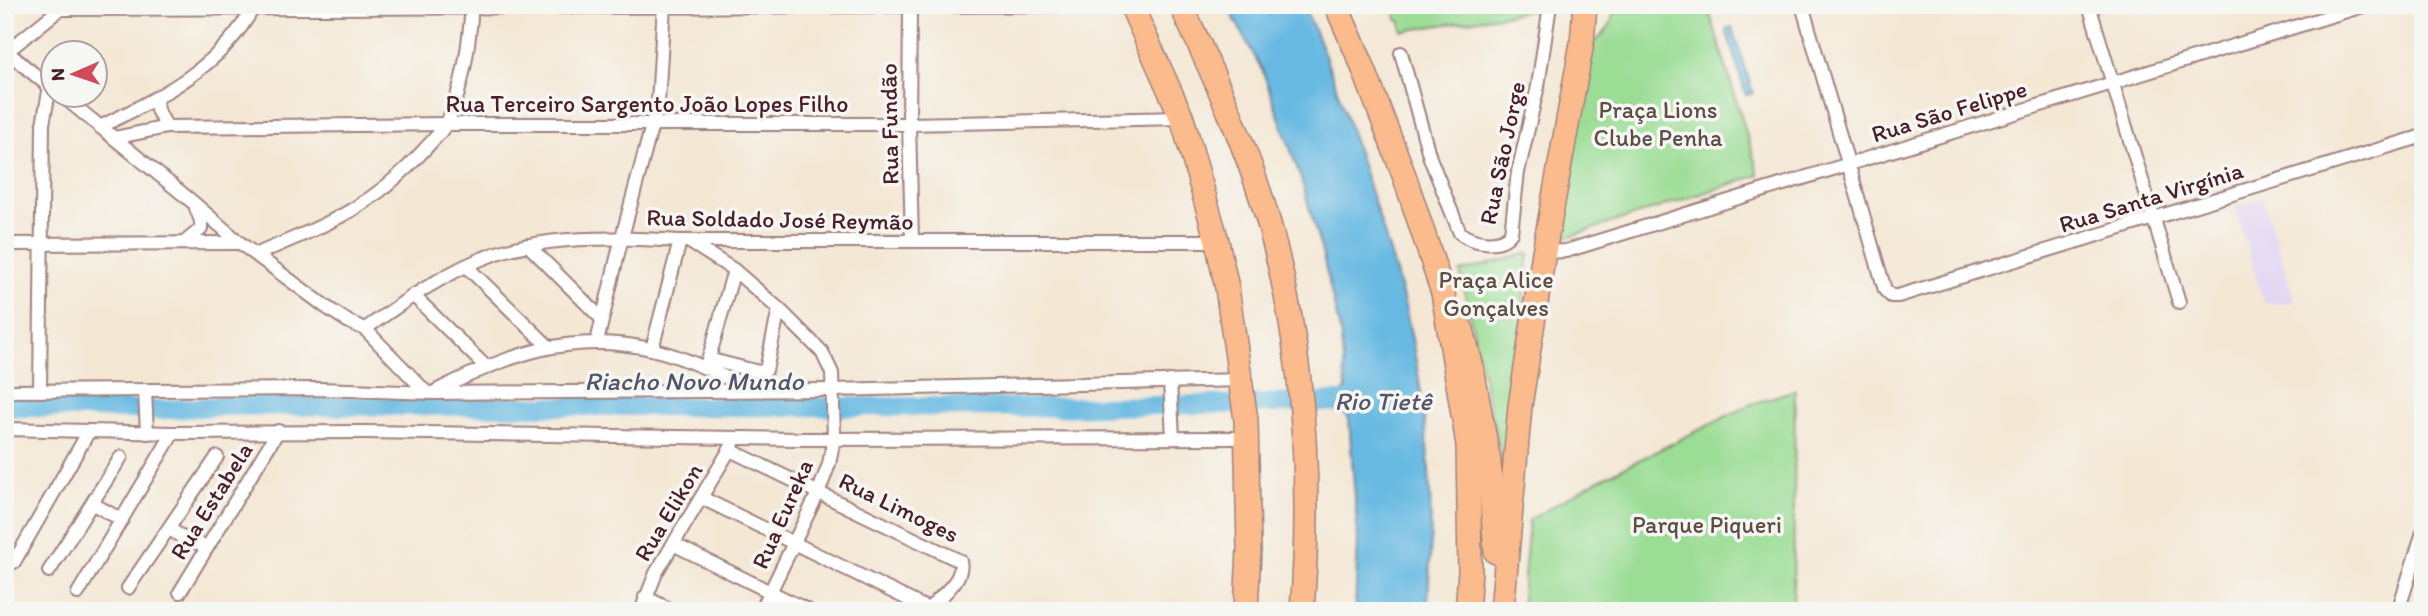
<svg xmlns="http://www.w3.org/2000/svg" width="2428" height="616" font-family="Itim,sans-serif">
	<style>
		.built { fill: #e1d4f3 }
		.green { fill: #9bdd95; stroke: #727e60; stroke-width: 2 }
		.water { fill: #67b9e2; stroke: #586c86; stroke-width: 2 }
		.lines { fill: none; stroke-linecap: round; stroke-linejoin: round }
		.river { stroke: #67b9e2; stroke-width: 19 }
		.street-casing { stroke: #9f8380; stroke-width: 16 }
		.highway-casing { stroke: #9f8380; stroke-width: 26 }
		.street { stroke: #fff; stroke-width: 12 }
		.highway { stroke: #fbbb8c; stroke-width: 23 }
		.labels { text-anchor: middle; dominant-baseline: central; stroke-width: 7; stroke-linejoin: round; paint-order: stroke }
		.street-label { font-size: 24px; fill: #4a1f2b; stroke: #f6f6f2 }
		.park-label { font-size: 24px; fill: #5e4e46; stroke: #f6f6f2 }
		.water-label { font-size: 26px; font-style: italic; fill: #54556b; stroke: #f6f6f2 }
	</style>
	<rect width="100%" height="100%" fill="#f6f6f2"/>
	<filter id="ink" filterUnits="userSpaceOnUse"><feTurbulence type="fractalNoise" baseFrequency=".0143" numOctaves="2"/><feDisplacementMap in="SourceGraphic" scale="14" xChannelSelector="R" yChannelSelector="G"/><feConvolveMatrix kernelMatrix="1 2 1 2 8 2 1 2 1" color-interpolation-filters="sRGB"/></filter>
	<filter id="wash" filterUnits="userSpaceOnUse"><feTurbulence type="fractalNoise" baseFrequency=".00686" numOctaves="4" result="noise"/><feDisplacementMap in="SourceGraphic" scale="28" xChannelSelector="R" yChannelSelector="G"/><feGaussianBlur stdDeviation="1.57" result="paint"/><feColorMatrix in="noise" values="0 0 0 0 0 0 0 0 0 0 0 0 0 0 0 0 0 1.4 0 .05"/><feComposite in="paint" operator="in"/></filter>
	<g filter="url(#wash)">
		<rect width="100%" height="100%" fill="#f4e7d4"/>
		<!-- built -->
		<polygon class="built" points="2263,198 2295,302 2264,303 2236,212 2235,207"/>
		<!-- green -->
		<g class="green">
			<polygon points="1392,5 1539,5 1537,10 1402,31 1401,21 1398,21"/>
			<path d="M1614 5H1707L1759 175 1558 240 1589 47C1604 34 1614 27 1614 5Z"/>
			<polygon points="1529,253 1505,477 1460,272"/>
			<polygon points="1795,390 1793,611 1521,611 1529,520 1595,482 1749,405"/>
		</g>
		<!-- water -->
		<g class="water">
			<path d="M1227 5H1303C1327 54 1343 107 1360 159 1376 209 1394 259 1406 311 1428 409 1436 510 1427 611H1355L1358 539 1349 419 1346 414 1316 407 1315 394 1343 393 1346 388 1340 331 1323 256 1301 179 1263 72Z"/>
			<polygon points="1732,27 1753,93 1746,95 1726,29"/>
		</g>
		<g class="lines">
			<!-- river -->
			<polyline class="river" points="5,407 160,410 224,406 1078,407 1341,402"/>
		</g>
	</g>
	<g filter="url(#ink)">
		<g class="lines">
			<defs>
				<g id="street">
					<polyline points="1802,5 1885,290 1891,296 1898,296 2423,136"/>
					<polyline points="2089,5 2179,302"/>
					<polyline points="910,6 909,124 912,241"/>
					<polyline points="62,9 1131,5"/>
					<polyline points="5,50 52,89"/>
					<polyline points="5,53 65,5"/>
					<path d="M1401 53 1430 158 1460 233C1473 243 1500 248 1511 233L1518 172 1538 86 1550 5"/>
					<polyline points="60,94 195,204 240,243 326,307 349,322 365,329 426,392"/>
					<polyline points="156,99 157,110 167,127"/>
					<path d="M100 127C160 97 222 67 254 6"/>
					<polyline points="114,138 167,127 447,124 909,124 1182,118"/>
					<polyline points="688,241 734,270 779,309 822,352 832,373 834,438 829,464 819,491 761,611"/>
					<polyline points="184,243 201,229 201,221 196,208"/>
					<polyline points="5,244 240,243"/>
					<polyline points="528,245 602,319"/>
					<polyline points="1544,252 1566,251 2366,5"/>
					<path d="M257 254C326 225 373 207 424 150 432 141 443 131 448 121 464 84 469 45 472 5"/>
					<polyline points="466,266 548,346"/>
					<polyline points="413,295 485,366"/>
					<path d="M365 329C406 300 447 271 494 254 547 235 624 237 680 241H1217"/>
					<polyline points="597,342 622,237 658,103 664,5"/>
					<polyline points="652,349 680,241"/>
					<polyline points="708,359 759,372 766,370 779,309"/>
					<polyline points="707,365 734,270"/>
					<polyline points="1170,381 1173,438"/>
					<polyline points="5,391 320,389 433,393 833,390 1242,380"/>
					<polyline points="40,391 43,124 50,86"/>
					<polyline points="145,391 147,433"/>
					<path d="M436 391C507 355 570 331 651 349 685 357 719 374 750 389"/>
					<polyline points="5,429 173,433 366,432 797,439 1247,438"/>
					<path d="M730 450 960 561C965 580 939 597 927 611"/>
					<polyline points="702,498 928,609"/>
					<polyline points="93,504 122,520"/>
					<polyline points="170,529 183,538 207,547"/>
					<polyline points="673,544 809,611"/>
					<polyline points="14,562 89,431"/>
					<polyline points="49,571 121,457"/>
					<polyline points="128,588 217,457"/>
					<polyline points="180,592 278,431"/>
					<polyline points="78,593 173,433"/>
					<polyline points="645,597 673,611"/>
					<polyline points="2399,608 2423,532"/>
					<polyline points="641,611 656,573 733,444"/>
				</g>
				<g id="highway">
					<polyline points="1131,5 1182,118 1217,241 1227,288 1246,420 1249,549 1246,611"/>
					<path d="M1181 5C1214 76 1249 151 1270 227 1304 352 1312 482 1302 611"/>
					<polyline points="1336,5 1361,62 1405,178 1443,293 1468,445 1470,571 1467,611"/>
					<polyline points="1462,330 1472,368 1489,462 1496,552"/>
					<polyline points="1502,611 1520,406 1544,252 1582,43 1585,5"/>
				</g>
			</defs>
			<!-- street casing -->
			<use href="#street" class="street-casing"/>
			<!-- highway casing -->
			<use href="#highway" class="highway-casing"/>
			<!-- street -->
			<use href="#street" class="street"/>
			<!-- highway -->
			<use href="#highway" class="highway"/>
		</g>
	</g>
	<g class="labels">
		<!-- street labels -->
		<g class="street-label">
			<text x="647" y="103">Rua Terceiro Sargento João Lopes Filho</text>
			<text transform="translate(1949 111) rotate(-17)">Rua São Felippe</text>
			<text transform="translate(889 124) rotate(-91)">Rua Fundão</text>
			<text transform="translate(1502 153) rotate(-78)">Rua São Jorge</text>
			<text transform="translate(2151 197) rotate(-17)">Rua Santa Virgínia</text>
			<text transform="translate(780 219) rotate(1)">Rua Soldado José Reymão</text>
			<text transform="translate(211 501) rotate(-58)">Rua Estabela</text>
			<text transform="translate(899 507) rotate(26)">Rua Limoges</text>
			<text transform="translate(668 512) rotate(-59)">Rua Elikon</text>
			<text transform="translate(782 514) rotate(-66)">Rua Eureka</text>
		</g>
		<!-- park labels -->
		<g class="park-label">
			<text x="1658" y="109">Praça Lions<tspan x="1658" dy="28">Clube Penha</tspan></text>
			<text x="1496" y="279">Praça Alice<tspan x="1496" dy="28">Gonçalves</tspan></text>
			<text x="1707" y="524">Parque Piqueri</text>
		</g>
		<!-- water labels -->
		<g class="water-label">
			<text x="694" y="381">Riacho Novo Mundo</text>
			<text x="1383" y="401">Rio Tietê</text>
		</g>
	</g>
	<!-- margin -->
	<rect width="2428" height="616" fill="none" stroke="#f6f6f2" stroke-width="28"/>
	<!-- north arrow -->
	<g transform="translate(74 74) rotate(268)"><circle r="33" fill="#f6f6f2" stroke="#b1a0a2" stroke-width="2"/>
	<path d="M0-5L12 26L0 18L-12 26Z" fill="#d1495b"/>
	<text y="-10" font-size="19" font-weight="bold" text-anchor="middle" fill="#4a1f2b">N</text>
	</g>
</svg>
